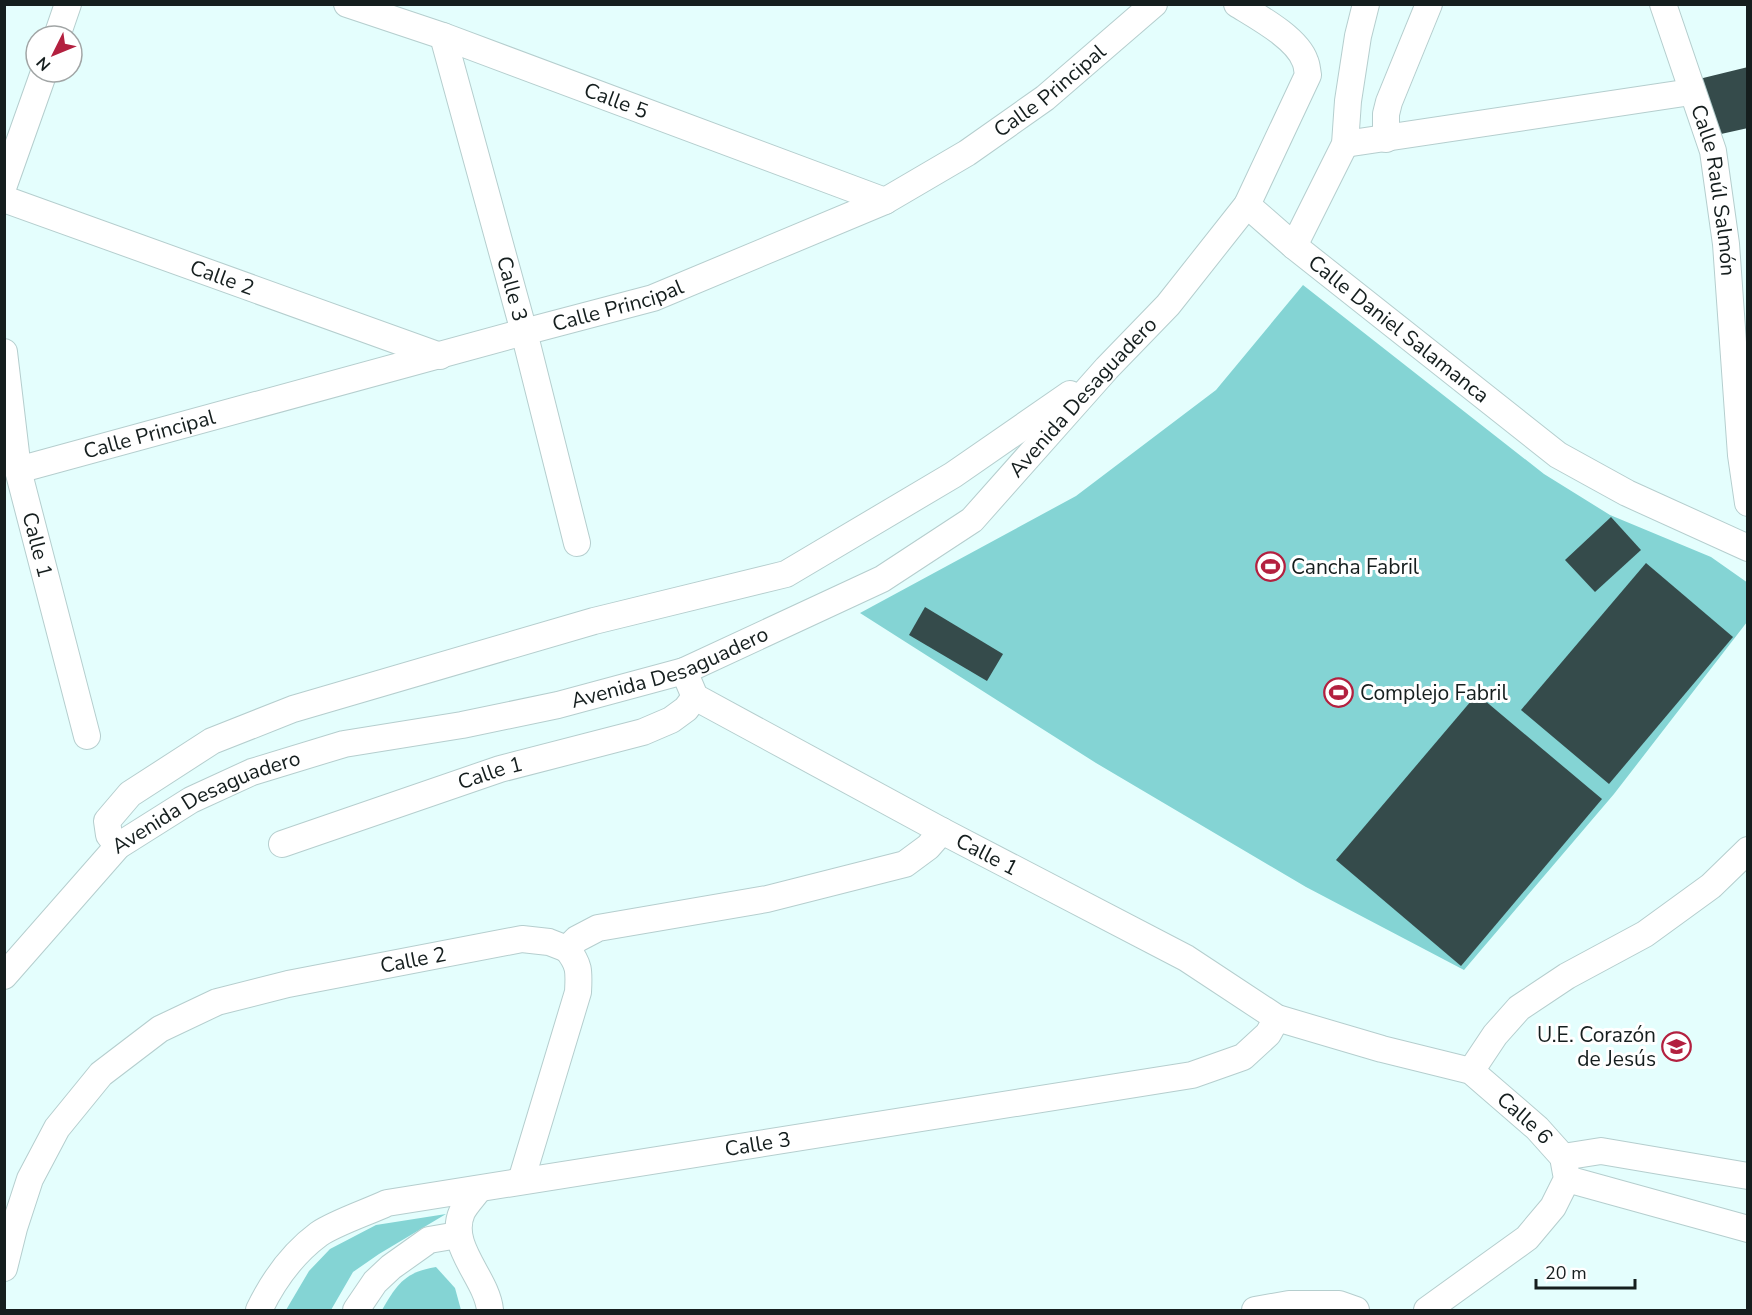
<svg xmlns="http://www.w3.org/2000/svg" width="1752" height="1315" font-family="'Nunito Sans',sans-serif">
	<style>
		.green { fill: #84d4d4 }
		.building { fill: #354b4b }
		.lines { fill: none; stroke-linecap: round; stroke-linejoin: round }
		.minor-casing { stroke: #b5cece; stroke-width: 28 }
		.minor { stroke: #fff; stroke-width: 26 }
		.labels { text-anchor: middle; dominant-baseline: central; stroke-width: 6; stroke-linejoin: round; paint-order: stroke }
		.street-label { font-size: 21px; fill: #151e1e; stroke: #fff }
		.poi-label { font-size: 21px; fill: #151e1e; stroke: #fff; text-anchor: start }
	</style>
	<rect width="100%" height="100%" fill="#e4fefd"/>
	<!-- green -->
	<g class="green">
		<polygon points="1303,285 1544,474 1610,515 1711,557 1748,583 1747,622 1614,794 1464,970 1306,887 1096,763 860,613 1076,496 1216,390"/>
		<polygon points="446,1214 379,1254 353,1272 331,1310 286,1310 309,1271 330,1249 376,1225"/>
		<path d="M436 1267 455 1288 461 1310H382C397 1284 405 1272 436 1267Z"/>
	</g>
	<!-- building -->
	<g class="building">
		<polygon points="1748,67 1748,128 1712,136 1699,79"/>
		<polygon points="1611,517 1641,550 1595,592 1565,560"/>
		<polygon points="1646,563 1733,637 1609,784 1521,710"/>
		<polygon points="925,607 1003,654 987,681 909,635"/>
		<polygon points="1477,694 1602,799 1461,966 1336,860"/>
	</g>
	<g class="lines">
		<defs>
			<g id="minor">
				<path id="s1" d="M347 4 443 36 885 201"/>
				<path id="s2" d="M1663 4 1713 151 1726 244 1741 455 1748 503"/>
				<polyline points="57,36 68,4"/>
				<path id="s3" d="M443 36 524 332 577 543"/>
				<polyline points="1386,139 1386,114 1389,102 1429,4"/>
				<polyline points="1345,144 1691,92"/>
				<polyline points="4,185 44,72"/>
				<path id="s4" d="M4 199 440 356"/>
				<path id="s5" d="M1247 205 1294 246 1558 455 1627 493 1748 548"/>
				<polyline points="1294,246 1345,144 1348,101 1358,36 1366,4"/>
				<path id="s6" d="M4 352 18 470 87 736"/>
				<path id="s7" d="M18 470 524 332 653 298 885 201 967 153 1045 98 1154 4"/>
				<path id="s8" d="M684 671 695 697 942 831 1186 958 1277 1018 1382 1049 1471 1071 1537 1128 1563 1157 1567 1179 1553 1207 1527 1238 1427 1310"/>
				<path id="s9" d="M282 844 500 769 643 732 671 720 686 709 695 697"/>
				<polyline points="118,846 109,835 107,821 130,794 212,741 293,709 594,621 786,574 953,475 1070,394"/>
				<polyline points="567,949 577,939 598,928 767,899 905,864 928,847 942,831"/>
				<path id="s10" d="M4 976 118 846 191 800 252 772 344 744 462 725 558 705 684 671 882 579 972 520 1107 368 1168 305 1247 205 1308 75C1307 70 1307 65 1305 61 1297 38 1258 17 1237 4"/>
				<polyline points="1471,1071 1495,1035 1519,1008 1567,976 1645,934 1711,886 1748,850"/>
				<polyline points="1563,1157 1601,1151 1748,1176"/>
				<polyline points="1567,1179 1748,1229"/>
				<path d="M521 1181 578 992C579 972 580 965 567 949"/>
				<path d="M479 1189C474 1196 466 1204 462 1212 447 1246 487 1278 490 1310"/>
				<path id="s11" d="M4 1268 14 1228 30 1179 57 1128 101 1074 160 1029 217 1002 288 984 522 939 549 942 567 949"/>
				<path id="s12" d="M259 1310C273 1281 292 1254 319 1234 335 1223 368 1212 387 1203L1192 1075 1243 1057 1268 1034 1277 1018"/>
				<polyline points="356,1310 375,1282 391,1267 429,1240 458,1235"/>
				<polyline points="1255,1310 1289,1304 1339,1304 1356,1310"/>
			</g>
		</defs>
		<!-- minor casing -->
		<use href="#minor" class="minor-casing"/>
		<!-- minor -->
		<use href="#minor" class="minor"/>
	</g>
	<!-- icons -->
	<defs>
		<symbol id="stadium-ring" viewBox="-11 -11 22 22"><circle r="9.5" fill="#fff" stroke="#b3203f" stroke-width="1.5"/><path d="M0-5a6.5 5 0 1 0 0 10a6.5 5 0 1 0 0-10ZM-3.5-1.8h7v3.6h-7Z" fill="#b3203f"/></symbol>
		<symbol id="school-ring" viewBox="-11 -11 22 22"><circle r="9.5" fill="#fff" stroke="#b3203f" stroke-width="1.5"/><path d="M0-5L7-2L0 1L-7-2ZM-4 1L0 2.5L4 1V4Q0 6-4 4Z" fill="#b3203f"/></symbol>
	</defs>
	<g fill-rule="evenodd">
		<use href="#stadium-ring" x="1254" y="550" width="33" height="33"/>
		<use href="#stadium-ring" x="1322" y="676" width="33" height="33"/>
		<use href="#school-ring" x="1660" y="1030" width="33" height="33"/>
	</g>
	<g class="labels">
		<!-- street labels -->
		<g class="street-label">
			<text stroke="none"><textPath href="#s7" startOffset="1108">Calle Principal</textPath></text>
			<text stroke="none"><textPath href="#s1" startOffset="286">Calle 5</textPath></text>
			<text stroke="none"><textPath href="#s2" startOffset="194">Calle Raúl Salmón</textPath></text>
			<text stroke="none"><textPath href="#s4" startOffset="232">Calle 2</textPath></text>
			<text stroke="none"><textPath href="#s3" startOffset="262">Calle 3</textPath></text>
			<text stroke="none"><textPath href="#s7" startOffset="622">Calle Principal</textPath></text>
			<text stroke="none"><textPath href="#s5" startOffset="196">Calle Daniel Salamanca</textPath></text>
			<text stroke="none"><textPath href="#s10" startOffset="1262">Avenida Desaguadero</textPath></text>
			<text stroke="none"><textPath href="#s7" startOffset="136">Calle Principal</textPath></text>
			<text stroke="none"><textPath href="#s6" startOffset="196">Calle 1</textPath></text>
			<text stroke="none"><textPath href="#s10" startOffset="758">Avenida Desaguadero</textPath></text>
			<text stroke="none"><textPath href="#s9" startOffset="220">Calle 1</textPath></text>
			<text stroke="none"><textPath href="#s10" startOffset="272">Avenida Desaguadero</textPath></text>
			<text stroke="none"><textPath href="#s8" startOffset="360">Calle 1</textPath></text>
			<text stroke="none"><textPath href="#s11" startOffset="558">Calle 2</textPath></text>
			<text stroke="none"><textPath href="#s8" startOffset="966">Calle 6</textPath></text>
			<text stroke="none"><textPath href="#s12" startOffset="548">Calle 3</textPath></text>
		</g>
		<!-- poi labels -->
		<g class="poi-label">
			<text x="1291" y="567">Cancha Fabril</text>
			<text x="1360" y="693">Complejo Fabril</text>
			<text x="1656" y="1035" text-anchor="end">U.E. Corazón<tspan x="1656" dy="24">de Jesús</tspan></text>
		</g>
	</g>
	<!-- border -->
	<rect width="1752" height="1315" fill="none" stroke="#151e1e" stroke-width="12"/>
	<!-- north arrow -->
	<g transform="translate(54 54) rotate(227)"><circle r="28" fill="#ffffff" stroke="#a1a5a5" stroke-width="1.5"/>
	<path d="M0-4.5L10 22L0 15L-10 22Z" fill="#b3203f"/>
	<text y="-9" font-size="16" font-weight="bold" text-anchor="middle" fill="#151e1e">N</text>
	</g>
	<!-- scale -->
	<path d="M1536 1279v9h99v-9" fill="none" stroke="#151e1e" stroke-width="3"/>
	<text x="1545" y="1279" font-size="18" fill="#151e1e" stroke="#ffffff" stroke-width="4.5" paint-order="stroke">20 m</text>
</svg>
